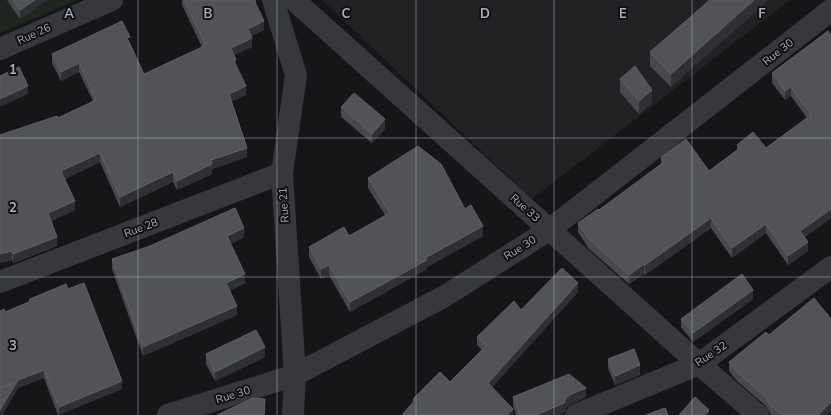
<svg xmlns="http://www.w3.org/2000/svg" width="831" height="415" font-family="'Nunito Sans',sans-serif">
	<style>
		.built { fill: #222225 }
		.green { fill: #1e261f }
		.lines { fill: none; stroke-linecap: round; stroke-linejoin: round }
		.minor { stroke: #37383d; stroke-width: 22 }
		.wall { fill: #47494d }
		.shaded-wall { fill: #2f3033 }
		.building { fill: #525359; stroke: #5f6168 }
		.grid { fill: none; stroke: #a8adb8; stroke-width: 1; stroke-opacity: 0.55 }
		.labels { text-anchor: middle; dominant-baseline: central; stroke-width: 4; stroke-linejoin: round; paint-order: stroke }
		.street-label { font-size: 11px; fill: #a8adb8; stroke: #111113 }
		.grid-label { font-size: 13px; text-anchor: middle; font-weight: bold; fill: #a8adb8; stroke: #111113; stroke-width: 4; stroke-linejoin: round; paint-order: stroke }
	</style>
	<rect width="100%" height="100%" fill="#161618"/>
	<!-- built -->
	<polygon class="built" points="322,0 790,0 532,199"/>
	<!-- green -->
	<polygon class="green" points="0,0 77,0 0,33"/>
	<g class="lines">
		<!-- minor -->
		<g class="minor">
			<polyline points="273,0 296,75 282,173 295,375 293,415"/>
			<polyline points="294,0 699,364 758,415"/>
			<polyline points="0,49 112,0"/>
			<polyline points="0,282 282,173"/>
			<polyline points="168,415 295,375 445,296 549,230 831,10"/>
			<polyline points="576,415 699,364 831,267"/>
		</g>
	</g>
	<!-- wall -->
	<g class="wall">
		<polygon points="7,0 47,0 20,19"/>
		<polygon points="182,0 256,0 256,4 264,30 251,36 252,47 234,55 236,65 246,95 231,101 247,157 212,169 212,174 177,190 173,182 120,207 100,162 65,179 75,210 51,221 57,246 13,263 12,260 0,263 58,118 93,101 79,72 61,81 52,63 52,54 130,43 144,74 202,47 182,5"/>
		<polygon points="710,0 671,87 650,66 650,52"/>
		<polygon points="831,35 831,218 804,237 808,251 788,265 766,233 732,258 711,228 645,275 644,274 629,284 589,249 578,232 578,223 599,210 661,165 661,157 709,171 737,150 737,145 766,148 807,118 791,96 785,100 772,83 772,73"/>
		<polygon points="620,79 652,103 639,114 620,92"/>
		<polygon points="341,107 385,129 372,143 341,117"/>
		<polygon points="368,178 465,209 483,236 427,267 427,269 350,312 329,275 321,279 309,257 309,247 349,236 385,215 368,188"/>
		<polygon points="244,237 230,244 245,283 230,291 237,315 143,356 112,269 112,259"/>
		<polygon points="68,289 122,389 58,415 44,378 18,388 2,415 0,415 5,312"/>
		<polygon points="578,292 492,387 513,415 413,402 413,399 450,382 482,350 477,345 477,337 521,310"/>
		<polygon points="753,299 693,342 681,327 681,319"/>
		<polygon points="206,354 265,357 215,381 206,364"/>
		<polygon points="608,359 640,375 615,385 608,368"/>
		<polygon points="729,362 827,415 772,415 770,413 766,406 737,381 729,371"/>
		<polygon points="513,397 586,397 571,404 566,408 564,413 558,415 516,415 513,406"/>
	</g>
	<!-- shaded-wall -->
	<g class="shaded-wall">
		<polygon points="35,0 47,0 20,19 20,10"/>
		<polygon points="754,0 769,0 671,87 671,74"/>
		<polygon points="264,21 264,30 248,38 248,29"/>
		<polygon points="252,38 252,47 231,57 231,48"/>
		<polygon points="79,63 79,72 61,81 61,72"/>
		<polygon points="28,86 28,94 0,107 0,99"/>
		<polygon points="246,86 246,95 229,103 229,94"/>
		<polygon points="791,87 791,96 785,100 785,91"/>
		<polygon points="652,90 652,103 639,114 639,101"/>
		<polygon points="385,119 385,129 372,143 372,134"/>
		<polygon points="247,148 247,157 212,169 212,174 177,190 177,181 211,160"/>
		<polygon points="100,153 100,162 61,181 61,171"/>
		<polygon points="173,172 173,182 120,207 120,197"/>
		<polygon points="75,201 75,210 48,222 48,213"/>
		<polygon points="831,209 831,218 800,241 800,231"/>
		<polygon points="711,218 711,228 645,275 645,265"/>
		<polygon points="766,224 766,233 732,258 732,248"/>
		<polygon points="483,226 483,236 427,267 427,269 350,312 350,302 425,258"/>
		<polygon points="244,228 244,237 227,245 227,236"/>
		<polygon points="57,237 57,246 13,263 13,254"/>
		<polygon points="808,242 808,251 788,265 788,256"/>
		<polygon points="12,251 12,260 0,263 0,254"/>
		<polygon points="644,264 644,274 629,284 629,275"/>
		<polygon points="329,265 329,275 321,279 321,269"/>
		<polygon points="245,274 245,283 226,293 226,283"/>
		<polygon points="578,283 578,292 488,392 488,383"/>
		<polygon points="753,290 753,299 693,342 693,333"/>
		<polygon points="237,306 237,315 143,356 143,347"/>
		<polygon points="265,347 265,357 215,381 215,372"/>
		<polygon points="640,365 640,375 615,385 615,376"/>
		<polygon points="44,370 44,378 18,388 2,415 0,415 0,388"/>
		<polygon points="122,381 122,389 59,415 59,407"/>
		<polygon points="586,388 586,397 571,404 566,408 564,413 558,415 536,415 566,398 571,394"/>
		<polygon points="265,399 265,415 264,415"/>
		<polygon points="831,402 831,411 827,415 818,415"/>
		<polygon points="513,409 513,415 507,415"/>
		<polygon points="709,410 709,415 704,415"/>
	</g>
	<!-- building -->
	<g class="building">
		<polygon points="13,0 35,0 20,10"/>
		<polygon points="184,0 254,0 264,21 248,29 252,38 231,48 236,60 234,61 246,86 229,94 247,148 211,160 212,164 177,181 173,172 120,197 100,153 61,171 75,201 48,213 57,237 13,254 12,251 0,254 0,135 57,116 58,118 96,100 79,63 61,72 52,54 122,21 130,37 127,38 144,74 200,48 205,44"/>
		<polygon points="710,0 754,0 671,74 650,52"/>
		<polygon points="828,31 831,35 831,209 800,231 808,242 788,256 766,224 732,248 711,218 645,265 644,264 629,275 589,239 578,223 598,209 599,210 664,162 661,157 686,139 709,171 740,148 737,145 753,132 766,148 811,115 791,87 785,91 772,73"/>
		<polygon points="635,66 652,90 639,101 620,79"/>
		<polygon points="19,67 28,86 0,99 0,76"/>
		<polygon points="354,93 385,119 372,134 341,107"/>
		<polygon points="418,146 441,164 465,209 471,205 483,226 425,258 427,260 350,302 329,265 321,269 309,247 344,227 349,236 390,213 368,178"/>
		<polygon points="235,208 244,228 227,236 245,274 226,283 237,306 143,347 112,259 150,246"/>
		<polygon points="562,268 578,283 488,383 513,409 507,415 402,415 415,400 413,399 440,372 450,382 486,346 477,337 514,301 521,310"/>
		<polygon points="742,274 753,290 693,333 681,319"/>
		<polygon points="84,283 122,381 59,407 44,370 18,380 0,410 0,389 15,382 0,388 0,311 4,309 5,312 29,302 30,299 66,284 68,289"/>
		<polygon points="814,298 831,319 831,402 818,415 782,415 770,405 766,397 737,372 729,362 766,332 769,335"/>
		<polygon points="256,330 265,347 215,372 206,354"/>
		<polygon points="634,349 640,365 615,376 608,359"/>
		<polygon points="569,374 586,388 571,394 566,398 564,403 536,415 520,415 513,397"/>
		<polygon points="695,397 709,410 704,415 679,415"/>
		<polygon points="253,398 265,399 264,415 217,415"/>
		<polygon points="665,408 668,415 646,415"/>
	</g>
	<!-- grid -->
	<path class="grid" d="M138 0V415M277 0V415M416 0V415M554 0V415M692 0V415M0 138H831M0 277H831"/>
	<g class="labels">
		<!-- street labels -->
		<g class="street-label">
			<text transform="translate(34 34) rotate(-24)">Rue 26</text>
			<text transform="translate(778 52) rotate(-38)">Rue 30</text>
			<text transform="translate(284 205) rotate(-94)">Rue 21</text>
			<text transform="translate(525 208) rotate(42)">Rue 33</text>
			<text transform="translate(141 228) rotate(-21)">Rue 28</text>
			<text transform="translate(520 248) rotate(-32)">Rue 30</text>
			<text transform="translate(711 354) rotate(-34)">Rue 32</text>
			<text transform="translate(233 395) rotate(-17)">Rue 30</text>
		</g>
	</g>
	<g class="grid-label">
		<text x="69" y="18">A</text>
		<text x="208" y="18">B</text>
		<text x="346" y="18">C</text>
		<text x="485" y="18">D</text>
		<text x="623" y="18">E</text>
		<text x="762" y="18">F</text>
		<text x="13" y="74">1</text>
		<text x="13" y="212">2</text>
		<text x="13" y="350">3</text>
	</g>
</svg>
